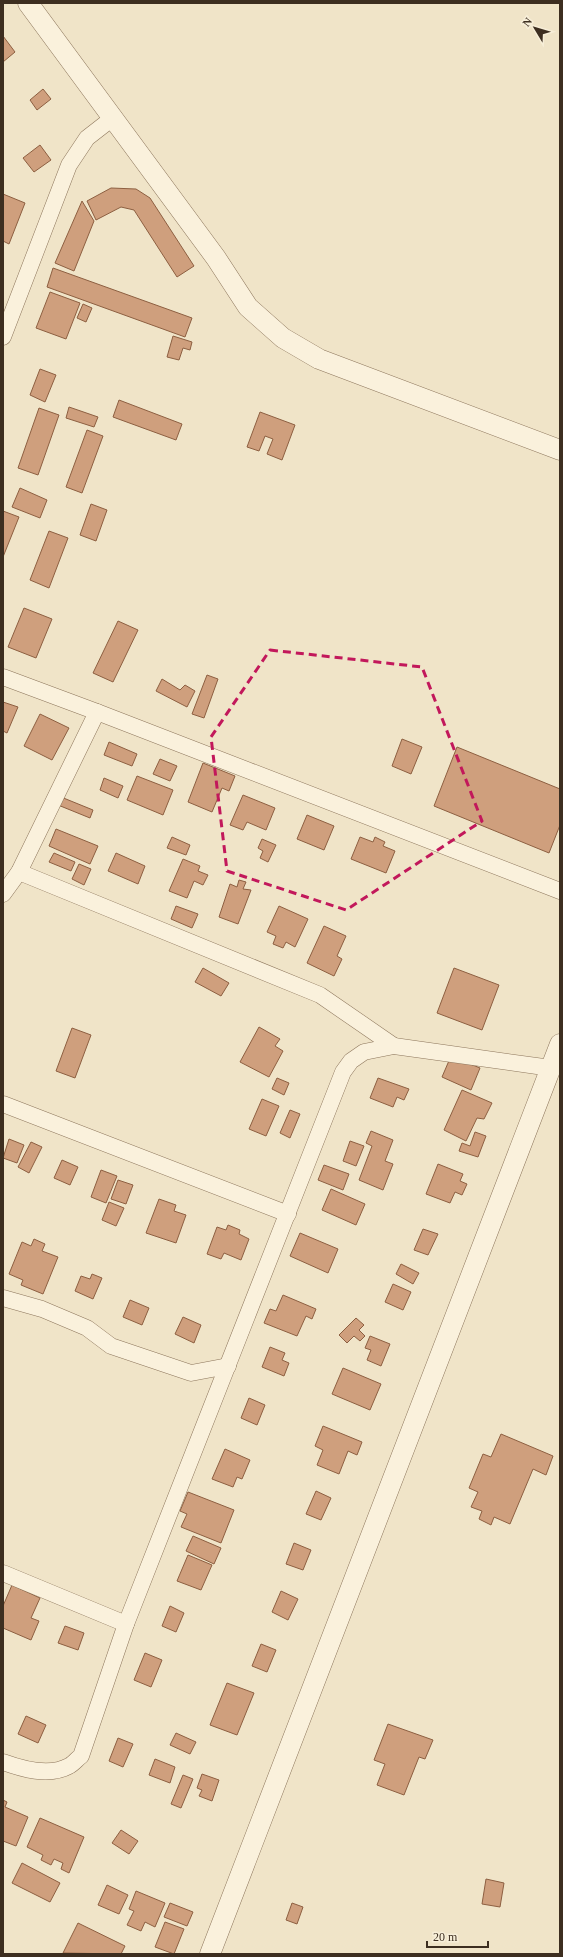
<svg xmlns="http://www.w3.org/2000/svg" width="563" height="1957" font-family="'Times New Roman',serif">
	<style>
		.building { fill: #cf9f7d; stroke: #8d5f41 }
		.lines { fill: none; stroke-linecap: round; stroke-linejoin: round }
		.minor-casing { stroke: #8d765c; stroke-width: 17 }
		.tertiary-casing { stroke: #8d765c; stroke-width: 21 }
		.minor { stroke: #faf1dc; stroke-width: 16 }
		.tertiary { stroke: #faf1dc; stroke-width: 20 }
		.marked { fill: none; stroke: #c2185b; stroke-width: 3; stroke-dasharray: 8 5; stroke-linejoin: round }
	</style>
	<rect width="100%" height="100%" fill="#f0e4c8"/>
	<!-- building -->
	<g class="building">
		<polygon points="3,36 15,52 3,62"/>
		<polygon points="43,89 51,99 37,110 30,100"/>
		<polygon points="40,145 51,160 34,172 23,158"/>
		<polygon points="111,188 136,189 150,198 194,266 177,277 134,210 121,207 96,220 87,201"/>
		<polygon points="3,194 25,203 9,244 3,241"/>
		<polygon points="82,201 94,221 74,271 55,263"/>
		<polygon points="53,268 192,318 185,337 47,287"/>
		<polygon points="50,292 80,303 66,339 36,328"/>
		<polygon points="83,304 92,308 86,322 77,318"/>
		<polygon points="173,336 192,342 190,350 183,348 179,360 167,357"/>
		<polygon points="40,369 56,375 45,402 30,395"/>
		<polygon points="119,400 182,424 176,440 113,417"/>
		<polygon points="69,407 98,417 94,427 66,418"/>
		<polygon points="39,408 59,415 38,475 18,468"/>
		<polygon points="260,412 295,425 282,460 267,454 273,439 265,436 259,451 247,447"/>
		<polygon points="87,430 103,436 82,493 66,487"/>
		<polygon points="20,488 47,500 40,518 12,507"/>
		<polygon points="91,504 107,510 96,541 80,535"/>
		<polygon points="3,511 19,517 3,557"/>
		<polygon points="49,531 68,538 49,588 30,580"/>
		<polygon points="24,608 52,619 36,658 8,647"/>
		<polygon points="118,621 138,630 113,682 93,673"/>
		<polygon points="207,675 218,679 204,718 192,714"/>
		<polygon points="162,679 180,690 185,685 195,691 187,707 156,691"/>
		<polygon points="3,702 18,707 7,733 3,731"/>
		<polygon points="40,714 69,728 52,760 24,746"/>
		<polygon points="402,739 422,747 411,774 392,766"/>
		<polygon points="109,742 137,754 132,766 104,755"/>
		<polygon points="457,747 560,789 560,825 549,853 434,806"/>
		<polygon points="160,759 177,766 170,781 153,774"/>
		<polygon points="203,763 235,776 229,791 222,788 212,812 188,802"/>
		<polygon points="137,776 173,790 163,815 127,800"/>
		<polygon points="104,778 123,786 118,798 100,790"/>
		<polygon points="243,795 275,808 266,830 247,822 243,830 230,825"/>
		<polygon points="61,797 93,810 90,818 58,805"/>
		<polygon points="307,815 334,826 324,850 297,839"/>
		<polygon points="56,829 98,846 90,864 49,846"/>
		<polygon points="172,837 190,845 186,855 167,848"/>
		<polygon points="360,837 373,842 375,837 385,842 383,846 395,851 386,873 351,859"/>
		<polygon points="262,839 276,845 268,862 260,858 263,851 258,848"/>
		<polygon points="54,853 75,862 71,871 49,862"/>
		<polygon points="116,853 145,866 138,884 108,871"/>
		<polygon points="183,859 200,866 198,871 208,875 203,885 194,881 187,898 169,891"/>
		<polygon points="79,864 91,869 84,885 72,879"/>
		<polygon points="239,880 246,882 243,889 251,890 238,924 219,917 230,884 237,887"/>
		<polygon points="176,906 198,914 192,928 171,919"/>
		<polygon points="279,906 308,919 295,947 286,942 283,948 273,944 276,936 267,932"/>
		<polygon points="324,926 346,936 337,956 342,959 334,976 307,963"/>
		<polygon points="203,968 229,983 221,996 195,982"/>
		<polygon points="454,968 499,985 482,1030 437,1013"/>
		<polygon points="259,1027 280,1039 275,1046 283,1051 269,1077 240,1062"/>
		<polygon points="72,1028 91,1035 75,1078 56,1071"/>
		<polygon points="451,1056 480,1068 471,1090 442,1077"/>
		<polygon points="277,1078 289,1083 284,1095 272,1089"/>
		<polygon points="378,1078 409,1089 404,1100 397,1097 393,1107 370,1098"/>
		<polygon points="462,1090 492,1103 484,1119 477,1118 466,1141 444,1130"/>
		<polygon points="262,1099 279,1106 266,1136 249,1129"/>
		<polygon points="290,1110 300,1114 290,1138 280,1133"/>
		<polygon points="371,1131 393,1140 385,1161 393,1164 383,1190 359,1180 372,1146 366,1143"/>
		<polygon points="475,1132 486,1136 478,1157 459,1151 462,1143 470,1146"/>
		<polygon points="9,1139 24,1145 17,1163 3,1158"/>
		<polygon points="350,1141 364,1146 356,1166 343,1161"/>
		<polygon points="31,1142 42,1147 29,1173 18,1167"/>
		<polygon points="62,1160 78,1167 70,1185 54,1178"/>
		<polygon points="438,1164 463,1174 460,1181 467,1184 462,1195 455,1192 450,1203 426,1194"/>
		<polygon points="324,1165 349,1174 343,1190 318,1180"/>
		<polygon points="101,1170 117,1176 106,1203 91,1197"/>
		<polygon points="118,1180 133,1185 126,1204 111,1199"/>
		<polygon points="331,1189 365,1204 356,1225 322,1210"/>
		<polygon points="159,1199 176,1205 174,1211 186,1215 176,1243 146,1233"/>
		<polygon points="109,1202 124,1208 116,1226 102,1220"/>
		<polygon points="228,1225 240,1230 239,1234 249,1239 241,1260 224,1253 221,1259 207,1254 217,1227 226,1230"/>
		<polygon points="423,1229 438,1234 428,1255 414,1250"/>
		<polygon points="300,1233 338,1249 328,1273 290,1256"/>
		<polygon points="34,1239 45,1244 42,1251 58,1257 43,1294 21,1285 23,1280 9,1274 22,1242 31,1246"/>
		<polygon points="401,1264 419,1273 413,1284 396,1274"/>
		<polygon points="92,1274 102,1278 93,1299 75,1291 81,1276 90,1279"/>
		<polygon points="393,1284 411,1292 403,1310 385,1302"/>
		<polygon points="283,1295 316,1309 312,1319 306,1316 297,1336 264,1323 270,1309 276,1311"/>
		<polygon points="130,1300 149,1308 142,1325 123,1317"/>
		<polygon points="183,1317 201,1325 194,1343 175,1334"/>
		<polygon points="356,1318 364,1325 359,1330 365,1336 360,1341 354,1336 347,1343 339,1335"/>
		<polygon points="370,1336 390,1344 381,1366 367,1360 371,1350 365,1348"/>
		<polygon points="270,1347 285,1353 282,1360 289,1363 284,1376 262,1367"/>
		<polygon points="343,1368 381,1384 370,1410 332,1394"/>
		<polygon points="249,1398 265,1405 257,1425 241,1418"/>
		<polygon points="323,1426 362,1442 357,1455 348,1451 339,1474 317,1465 323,1450 315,1446"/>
		<polygon points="501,1434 553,1456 546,1475 533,1469 510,1524 494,1517 491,1525 479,1519 482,1511 471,1507 478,1492 469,1488 483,1454 491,1457"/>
		<polygon points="225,1449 250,1460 242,1479 237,1477 233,1487 212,1479"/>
		<polygon points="316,1491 331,1498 321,1520 306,1514"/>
		<polygon points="188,1492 234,1510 221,1543 181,1527 187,1514 180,1511"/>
		<polygon points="193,1536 221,1548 214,1564 186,1551"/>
		<polygon points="294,1543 311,1550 303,1570 286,1564"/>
		<polygon points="188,1555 212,1565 201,1590 177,1581"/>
		<polygon points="12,1585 40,1598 31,1618 39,1621 31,1640 3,1628 3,1606"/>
		<polygon points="281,1591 298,1599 288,1620 272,1612"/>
		<polygon points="170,1606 184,1613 176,1632 162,1626"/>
		<polygon points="65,1626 84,1633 78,1650 58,1643"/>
		<polygon points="261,1644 276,1650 267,1672 252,1666"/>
		<polygon points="145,1653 162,1660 151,1687 134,1680"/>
		<polygon points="227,1683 254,1693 237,1735 210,1725"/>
		<polygon points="26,1716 46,1725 38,1743 18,1734"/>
		<polygon points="388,1724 433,1740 425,1759 419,1757 404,1795 377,1785 385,1764 374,1760"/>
		<polygon points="176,1733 196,1742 190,1754 170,1745"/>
		<polygon points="118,1738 133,1744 123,1767 109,1761"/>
		<polygon points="155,1759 175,1767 170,1783 149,1775"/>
		<polygon points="202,1774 219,1780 212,1801 199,1796 202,1790 197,1788"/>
		<polygon points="183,1775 193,1779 181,1808 171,1804"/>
		<polygon points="3,1800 7,1802 5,1807 28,1817 16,1846 3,1841"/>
		<polygon points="40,1818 84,1837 69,1873 61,1869 63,1863 54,1859 51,1865 41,1860 43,1855 27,1847"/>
		<polygon points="121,1830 138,1841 129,1854 112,1843"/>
		<polygon points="22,1863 60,1883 50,1902 12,1883"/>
		<polygon points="486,1879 504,1883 500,1907 482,1904"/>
		<polygon points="107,1885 128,1895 119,1914 98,1905"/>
		<polygon points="136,1891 165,1903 155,1927 145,1922 141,1931 127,1925 134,1911 129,1909"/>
		<polygon points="170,1903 193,1912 187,1926 164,1917"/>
		<polygon points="292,1903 303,1907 297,1924 286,1920"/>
		<polygon points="165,1922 184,1929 174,1954 155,1947"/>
		<polygon points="78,1923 125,1946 121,1954 63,1953"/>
	</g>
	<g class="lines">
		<defs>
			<g id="minor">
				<polyline points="3,337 69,165 87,138 114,117"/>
				<polyline points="3,677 97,712 560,891"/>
				<polyline points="19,872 320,995 394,1046"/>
				<polyline points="3,894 19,872 97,712"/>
				<polyline points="3,1104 288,1214"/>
				<polyline points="3,1298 42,1309 87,1328 111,1346 191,1373 228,1366"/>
				<polyline points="3,1573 126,1624"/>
				<path d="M3 1762C22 1769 49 1777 69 1766 73 1764 77 1759 81 1756L126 1624 343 1072 351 1061 364 1052 394 1046 551 1068"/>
			</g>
			<g id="tertiary">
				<polyline points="28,3 216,258 248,307 283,338 319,359 560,450"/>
				<polyline points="210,1954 560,1044"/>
			</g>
		</defs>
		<!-- minor casing -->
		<use href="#minor" class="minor-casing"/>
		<!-- tertiary casing -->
		<use href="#tertiary" class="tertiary-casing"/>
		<!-- minor -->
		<use href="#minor" class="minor"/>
		<!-- tertiary -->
		<use href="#tertiary" class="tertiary"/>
	</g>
	<!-- marked area -->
	<path class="marked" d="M270 650 422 667 482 821 346 910 227 871 211 737Z"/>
	<!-- border -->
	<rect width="563" height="1957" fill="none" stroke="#3d2e20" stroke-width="8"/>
	<!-- north arrow -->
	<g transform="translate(535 28) rotate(308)" stroke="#f7eed8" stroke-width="3" paint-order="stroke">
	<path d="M0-3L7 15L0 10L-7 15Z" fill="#3d2e20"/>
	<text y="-6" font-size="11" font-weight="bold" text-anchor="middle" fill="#3d2e20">N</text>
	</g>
	<!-- scale -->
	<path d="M427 1941v6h61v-6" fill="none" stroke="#3d2e20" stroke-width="2"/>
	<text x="433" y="1941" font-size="12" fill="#3d2e20" stroke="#f7eed8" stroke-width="3" paint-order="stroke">20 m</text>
</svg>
